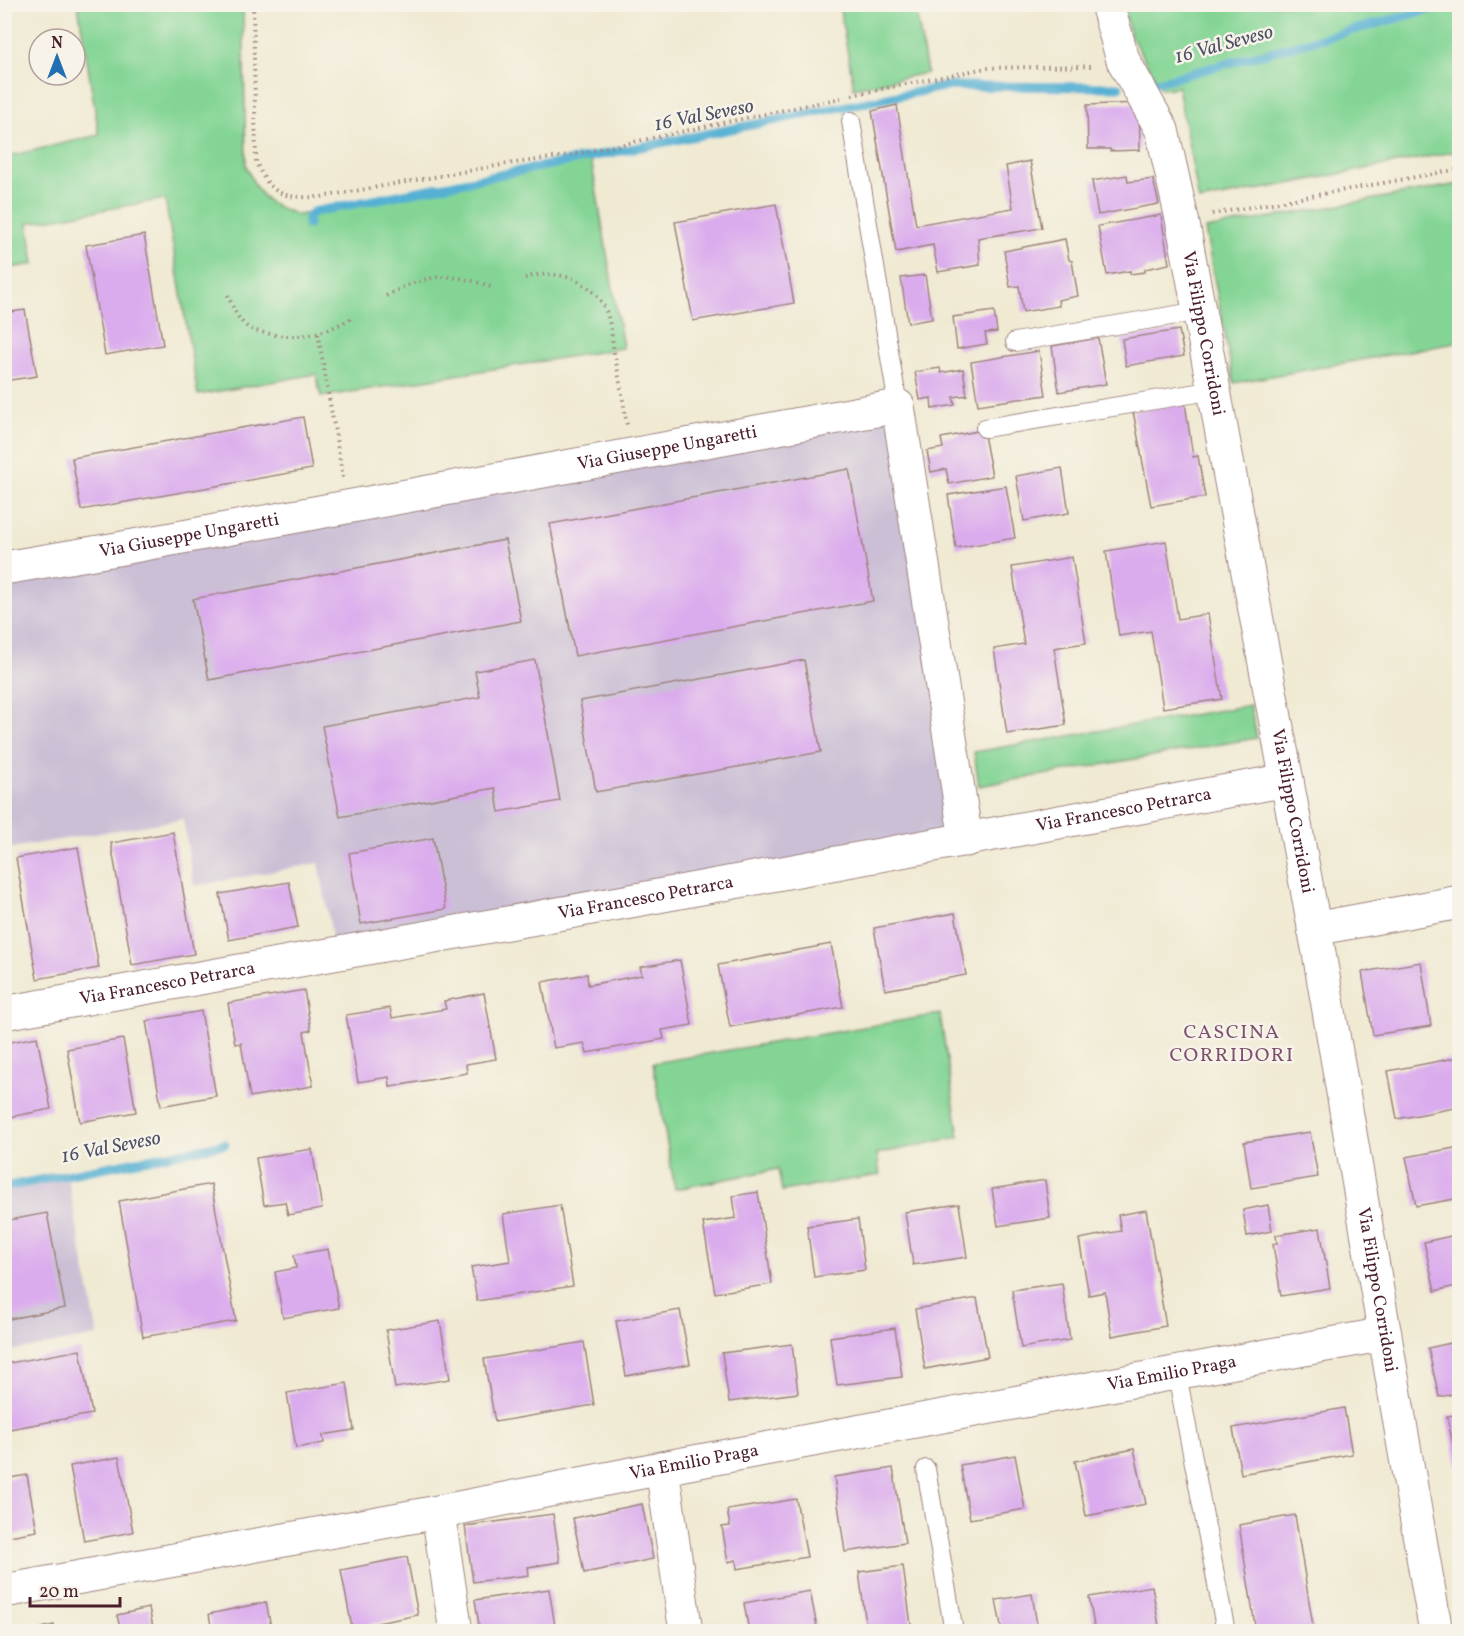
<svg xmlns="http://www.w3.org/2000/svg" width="1464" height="1636" font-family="Vollkorn,serif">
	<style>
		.industrial { fill: #cbbfd5 }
		.green { fill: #84d595; stroke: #677a60; stroke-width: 1.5 }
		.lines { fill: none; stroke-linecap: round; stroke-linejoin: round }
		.stream { stroke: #55b0d3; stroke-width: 9 }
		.building { fill: #daabed }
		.lane-casing { stroke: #9d847f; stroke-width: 20 }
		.street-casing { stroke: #9d847f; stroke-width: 35 }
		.path { stroke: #9d847f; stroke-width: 4; stroke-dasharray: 1.5 4.5; stroke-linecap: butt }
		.lane { stroke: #fff; stroke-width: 18 }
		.street { stroke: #fff; stroke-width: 33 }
		.labels { text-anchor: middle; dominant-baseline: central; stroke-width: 5; stroke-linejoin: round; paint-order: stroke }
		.street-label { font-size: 18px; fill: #4a1f2b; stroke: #f7f3e8 }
		.water-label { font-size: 20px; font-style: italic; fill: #4e5266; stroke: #f7f3e8 }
		.neighbourhood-label { font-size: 20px; letter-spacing: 1.5px; fill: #7c506f; stroke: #f7f3e8 }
	</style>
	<rect width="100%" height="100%" fill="#f7f3e8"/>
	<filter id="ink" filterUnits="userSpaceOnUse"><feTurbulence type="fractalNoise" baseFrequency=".0167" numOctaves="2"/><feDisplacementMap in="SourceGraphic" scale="12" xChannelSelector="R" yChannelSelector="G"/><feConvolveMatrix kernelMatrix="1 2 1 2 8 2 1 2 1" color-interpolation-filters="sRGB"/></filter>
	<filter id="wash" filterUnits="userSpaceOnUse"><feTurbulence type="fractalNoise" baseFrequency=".008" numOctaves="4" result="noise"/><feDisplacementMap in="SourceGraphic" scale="24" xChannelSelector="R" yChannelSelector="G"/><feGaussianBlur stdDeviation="1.35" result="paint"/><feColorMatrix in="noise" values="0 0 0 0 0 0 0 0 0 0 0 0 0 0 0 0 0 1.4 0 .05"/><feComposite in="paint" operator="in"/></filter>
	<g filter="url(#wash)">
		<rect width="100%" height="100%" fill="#f0ead3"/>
		<!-- industrial -->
		<g class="industrial">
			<polygon points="891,414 956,837 334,949 319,863 194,886 183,819 5,849 5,577"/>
			<polygon points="67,1174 98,1336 5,1352 5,1186"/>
		</g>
		<!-- green -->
		<g class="green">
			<path d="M78 5H243L246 165C258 197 266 204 298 215L591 159 623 348 321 397 316 374 198 395 165 199 28 223 34 264 5 269V157L99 135Z"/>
			<polygon points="839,5 915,5 927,73 854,88"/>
			<polygon points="1123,5 1459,5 1459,151 1199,201 1178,87 1161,89 1130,34"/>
			<polygon points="1459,184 1459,342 1234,383 1205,229"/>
			<polygon points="1250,705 1257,738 979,786 974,752"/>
			<polygon points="940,1014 959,1137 877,1154 880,1175 782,1191 778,1169 675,1189 653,1063"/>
		</g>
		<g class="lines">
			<!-- stream -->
			<g class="stream">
				<polyline points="1147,83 1162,81 1450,4"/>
				<polyline points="308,225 308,217 313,212 948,86 1119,87"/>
				<polyline points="4,1187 225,1144"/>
			</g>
		</g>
		<g id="blocks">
			<!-- building -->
			<g class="building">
				<polygon points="1139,103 1140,150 1110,151 1110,149 1088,149 1087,105"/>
				<polygon points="897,105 916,225 1013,208 1006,166 1030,161 1042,228 978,238 980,265 938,272 933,245 896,252 872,111"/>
				<polygon points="1127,175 1128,182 1153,179 1159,204 1098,215 1092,181"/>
				<polygon points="776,204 794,303 693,321 675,222"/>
				<polygon points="1161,215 1169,264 1145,269 1145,272 1130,274 1130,271 1107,275 1098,226"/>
				<polygon points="144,235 163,345 105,355 86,245"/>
				<polygon points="1065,239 1069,260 1072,261 1078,296 1058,300 1059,306 1023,312 1019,286 1010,287 1004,251"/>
				<polygon points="925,275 932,319 908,323 901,278"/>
				<polygon points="25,310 37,376 4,381 4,313"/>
				<polygon points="994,311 997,332 985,333 987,344 957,349 953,317"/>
				<polygon points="1179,330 1184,356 1126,366 1122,339"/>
				<polygon points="1098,338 1106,384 1059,392 1052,346"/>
				<polygon points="1039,351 1046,395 978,405 971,362"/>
				<polygon points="940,368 941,373 963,369 967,395 953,397 955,405 932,409 931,398 920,400 915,372"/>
				<polygon points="1185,403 1193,457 1198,456 1205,497 1151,506 1133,411"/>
				<polygon points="303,417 312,469 81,510 72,458"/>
				<polygon points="983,430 992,476 949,484 946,469 931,472 927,451 943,448 941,438"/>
				<polygon points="1062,468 1069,513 1024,521 1016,476"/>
				<polygon points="849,469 873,601 575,656 550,524"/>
				<polygon points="1006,486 1015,538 956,548 948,495"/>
				<polygon points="505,540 521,621 209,680 193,599"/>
				<polygon points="1166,541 1178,619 1208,614 1222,699 1163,708 1151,631 1119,636 1106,551"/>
				<polygon points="1072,557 1086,643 1054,648 1066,725 1007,734 994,649 1024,644 1012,567"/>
				<polygon points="535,660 560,801 499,812 495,788 340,817 322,726 480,697 475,671"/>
				<polygon points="804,660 821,752 596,792 580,701"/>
				<polygon points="173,832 194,954 132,965 111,843"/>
				<polygon points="433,838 446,909 361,924 349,853"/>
				<polygon points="78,847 99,968 37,979 16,858"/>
				<polygon points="289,882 298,927 229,940 220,894"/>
				<polygon points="955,913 966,975 885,990 874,928"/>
				<polygon points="831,944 843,1007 730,1027 718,965"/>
				<polygon points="680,960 692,1025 662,1030 664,1039 587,1053 584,1043 554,1048 542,982 587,974 588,985 642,975 640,967"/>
				<polygon points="1421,962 1431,1026 1373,1035 1362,972"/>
				<polygon points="304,990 311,1030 304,1032 313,1086 250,1097 241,1043 235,1044 228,1003"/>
				<polygon points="484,993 496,1059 466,1064 467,1073 390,1087 389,1077 358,1082 346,1015 390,1008 392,1018 446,1009 444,1001"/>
				<polygon points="201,1011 216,1096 161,1106 146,1021"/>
				<polygon points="37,1037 51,1109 5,1118 5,1043"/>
				<polygon points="123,1039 136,1112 80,1122 67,1049"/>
				<polygon points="1460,1057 1460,1107 1397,1119 1388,1071"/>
				<polygon points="1310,1132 1318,1177 1251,1188 1244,1142"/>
				<polygon points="1460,1147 1460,1198 1416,1206 1406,1157"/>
				<polygon points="312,1149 322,1209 288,1215 285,1202 264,1205 256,1158"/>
				<polygon points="1045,1180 1050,1218 998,1226 992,1189"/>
				<polygon points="211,1184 236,1321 143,1337 119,1201"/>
				<polygon points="758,1192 772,1284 715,1293 703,1223 736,1218 733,1196"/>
				<polygon points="959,1204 967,1257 913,1265 905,1212"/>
				<polygon points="560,1205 573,1286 477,1301 471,1267 510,1261 503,1214"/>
				<polygon points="1268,1205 1272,1231 1247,1236 1243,1210"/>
				<polygon points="1146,1210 1166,1326 1112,1336 1105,1292 1089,1295 1079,1239 1121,1231 1118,1215"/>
				<polygon points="47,1213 65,1308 4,1320 4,1221"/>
				<polygon points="858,1219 865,1270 814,1277 807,1226"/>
				<polygon points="1320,1228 1330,1288 1281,1296 1273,1244 1277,1243 1276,1235"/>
				<polygon points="1460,1234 1460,1285 1435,1291 1424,1242"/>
				<polygon points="328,1249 339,1308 283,1318 275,1272 296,1268 294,1255"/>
				<polygon points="1062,1283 1070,1340 1021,1348 1012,1290"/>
				<polygon points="977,1298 988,1357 925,1369 915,1309"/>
				<polygon points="680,1310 690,1364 626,1376 616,1321"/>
				<polygon points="440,1321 450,1379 395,1388 386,1330"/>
				<polygon points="895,1328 902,1377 837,1385 830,1337"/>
				<polygon points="1460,1341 1460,1393 1439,1397 1428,1348"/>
				<polygon points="584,1342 594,1405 495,1422 484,1359"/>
				<polygon points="792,1344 798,1393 729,1402 722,1353"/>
				<polygon points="80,1350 92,1414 4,1430 4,1364"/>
				<polygon points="347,1383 354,1430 323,1435 324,1443 296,1448 287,1393"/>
				<polygon points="1344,1408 1352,1454 1241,1474 1233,1428"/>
				<polygon points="1460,1414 1460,1464 1457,1464 1447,1416"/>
				<polygon points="1134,1449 1146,1504 1086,1516 1075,1461"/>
				<polygon points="1015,1455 1025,1509 970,1519 960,1465"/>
				<polygon points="119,1457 133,1532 84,1541 70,1466"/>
				<polygon points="893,1468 905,1543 845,1552 834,1477"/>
				<polygon points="27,1475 37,1531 4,1537 4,1479"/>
				<polygon points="796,1499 807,1557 737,1569 736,1560 728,1562 722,1527 730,1526 727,1510"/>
				<polygon points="642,1504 653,1559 584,1573 573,1518"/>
				<polygon points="553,1514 560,1562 528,1567 529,1575 473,1582 465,1526"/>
				<polygon points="1295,1515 1314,1632 1256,1632 1239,1525"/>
				<polygon points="407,1557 418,1615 352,1628 341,1570"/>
				<polygon points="903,1566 912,1632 867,1632 859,1572"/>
				<polygon points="1152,1586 1160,1632 1095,1632 1089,1597"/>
				<polygon points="549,1589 556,1632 480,1632 475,1600"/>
				<polygon points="810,1591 818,1632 749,1632 744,1603"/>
				<polygon points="1032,1594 1037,1625 1002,1631 996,1600"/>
				<polygon points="266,1602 272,1632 212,1632 209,1614"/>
				<polygon points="149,1608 154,1632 121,1632 117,1615"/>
				<polygon points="54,1625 55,1632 30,1632 30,1631"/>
			</g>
		</g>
	</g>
	<g filter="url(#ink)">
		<use href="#blocks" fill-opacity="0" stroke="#9d847f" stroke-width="1.5"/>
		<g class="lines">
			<defs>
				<g id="lane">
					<polyline points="851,121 898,406"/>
					<polyline points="1015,342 1200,311"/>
					<polyline points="985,428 1215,390"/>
					<polyline points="1177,1374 1226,1632"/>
					<polyline points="926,1469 954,1632"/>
				</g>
				<g id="street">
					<path id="s1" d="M1107 4 1123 60 1162 130 1182 219 1319 953 1436 1632"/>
					<path id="s2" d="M4 568 117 549 898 406 966 840"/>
					<polyline points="1314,929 1460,902"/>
					<path id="s3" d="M4 1013 636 900 1287 780"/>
					<polyline points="662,1468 686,1632"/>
					<polyline points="438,1512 456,1632"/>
					<path id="s4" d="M4 1591 438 1512 662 1468 1385 1334"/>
				</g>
			</defs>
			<!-- lane casing -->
			<use href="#lane" class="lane-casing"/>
			<!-- street casing -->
			<use href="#street" class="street-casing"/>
			<!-- path -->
			<g class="path">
				<path d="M253 4 256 162C271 197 285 198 321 197L507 164 567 156 841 98"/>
				<polyline points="852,95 986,68 1093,66"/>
				<polyline points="1212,214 1460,169"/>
				<path d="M525 278C556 268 593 279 606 311 611 324 612 339 614 352 619 376 623 400 627 425"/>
				<path d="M228 295C232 305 236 316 244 324 251 331 261 332 270 334 301 340 325 333 352 318"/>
				<path d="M386 296C426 274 448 271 491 287"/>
				<polyline points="318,334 343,478"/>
			</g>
			<!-- lane -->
			<use href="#lane" class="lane"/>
			<!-- street -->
			<use href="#street" class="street"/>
		</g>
	</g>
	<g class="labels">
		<!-- street labels -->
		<g class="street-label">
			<text stroke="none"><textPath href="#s1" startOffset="346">Via Filippo Corridoni</textPath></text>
			<text stroke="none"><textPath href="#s2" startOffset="674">Via Giuseppe Ungaretti</textPath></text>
			<text stroke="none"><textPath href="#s2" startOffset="188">Via Giuseppe Ungaretti</textPath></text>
			<text stroke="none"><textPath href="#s3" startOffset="1138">Via Francesco Petrarca</textPath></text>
			<text stroke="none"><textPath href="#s1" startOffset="832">Via Filippo Corridoni</textPath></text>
			<text stroke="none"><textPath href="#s3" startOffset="652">Via Francesco Petrarca</textPath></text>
			<text stroke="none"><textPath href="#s3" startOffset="166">Via Francesco Petrarca</textPath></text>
			<text stroke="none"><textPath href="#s1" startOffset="1318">Via Filippo Corridoni</textPath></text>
			<text stroke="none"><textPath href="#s4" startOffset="1188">Via Emilio Praga</textPath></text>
			<text stroke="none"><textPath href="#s4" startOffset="702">Via Emilio Praga</textPath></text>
		</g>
		<!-- water labels -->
		<g class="water-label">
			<text transform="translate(1224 45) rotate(-15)">16 Val Seveso</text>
			<text transform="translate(704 116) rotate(-11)">16 Val Seveso</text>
			<text transform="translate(111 1148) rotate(-11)">16 Val Seveso</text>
		</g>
		<!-- neighbourhood labels -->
		<g class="neighbourhood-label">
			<text x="1232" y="1033">CASCINA<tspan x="1232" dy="23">CORRIDORI</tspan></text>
		</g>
	</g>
	<!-- margin -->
	<rect width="1464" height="1636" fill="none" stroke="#f7f3e8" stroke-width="24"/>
	<!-- north arrow -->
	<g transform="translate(57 57)"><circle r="28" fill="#f7f3e8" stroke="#b29e9c" stroke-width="1.5"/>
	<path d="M0-4.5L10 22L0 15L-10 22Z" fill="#1f6fb2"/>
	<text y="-9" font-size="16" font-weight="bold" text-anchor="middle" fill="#4a1f2b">N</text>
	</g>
	<!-- scale -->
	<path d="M30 1597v9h90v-9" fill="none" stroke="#4a1f2b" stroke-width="3"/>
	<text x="39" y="1597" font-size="18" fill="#4a1f2b" stroke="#f7f3e8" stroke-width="4.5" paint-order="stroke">20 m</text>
</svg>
